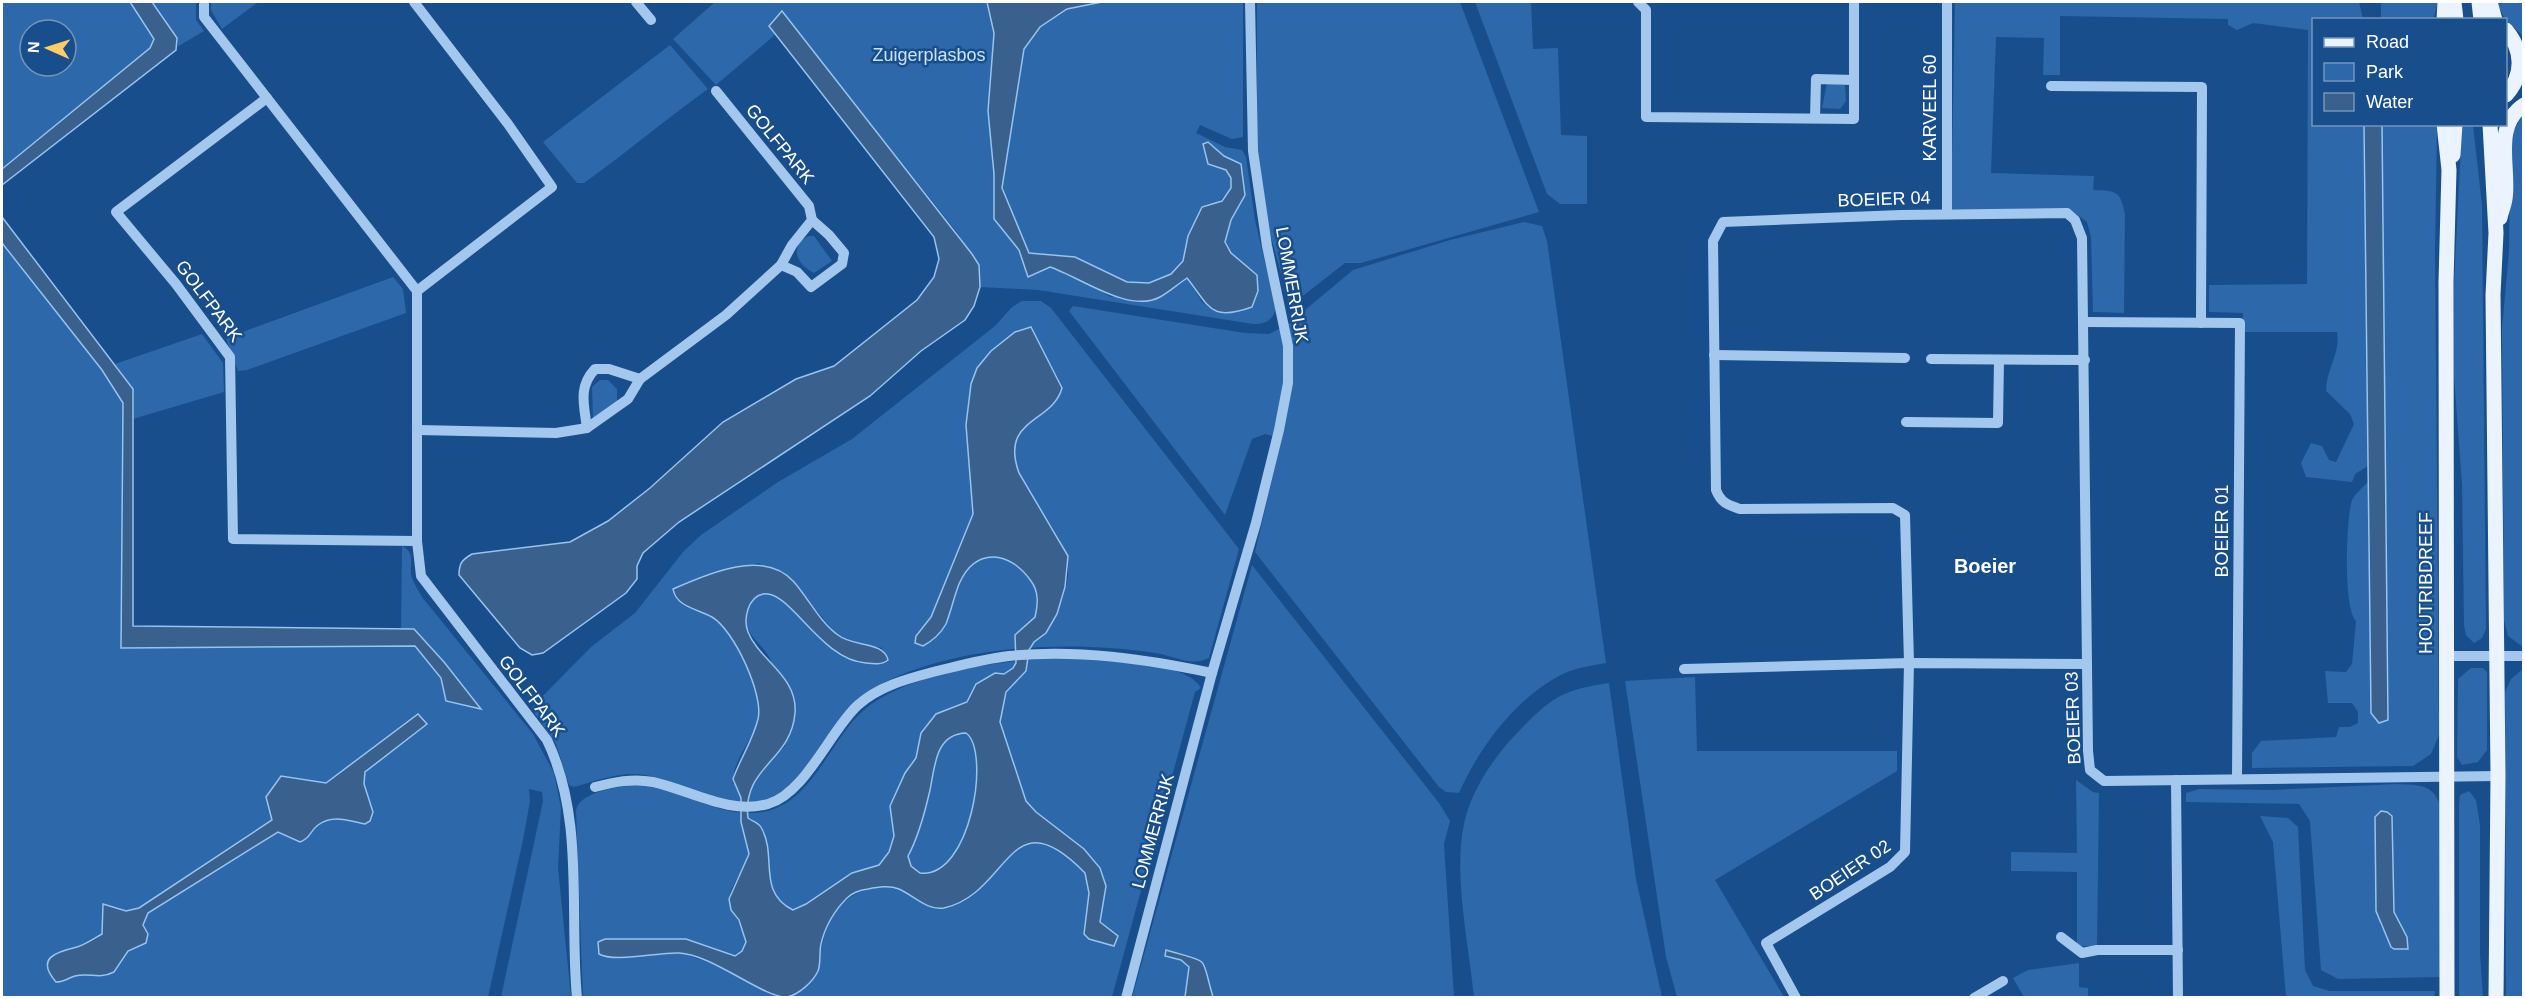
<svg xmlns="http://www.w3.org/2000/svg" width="2525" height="999" font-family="Helvetica,sans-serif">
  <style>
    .green { fill: #2c68aa; fill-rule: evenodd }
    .water { fill: #3a618d; stroke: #97c3f0; stroke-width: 1.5; fill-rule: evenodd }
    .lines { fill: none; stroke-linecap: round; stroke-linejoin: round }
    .minor { stroke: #a4c7ee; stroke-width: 10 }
    .major { stroke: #ebf3ff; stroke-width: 15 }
    .labels { text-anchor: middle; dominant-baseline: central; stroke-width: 5; stroke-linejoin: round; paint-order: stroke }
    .park-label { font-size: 18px; fill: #cae1fa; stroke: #194e8c }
    .street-label { font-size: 18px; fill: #fff; stroke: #194e8c }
    .neighbourhood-label { font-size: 20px; font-weight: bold; fill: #fff; stroke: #194e8c }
  </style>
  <rect width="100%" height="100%" fill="#194e8c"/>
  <g class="green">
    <path d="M2,2h128l24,37 -4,9 -148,121zM30,30h36v36h-36z"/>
    <path d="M152,2h44v18l8,11 -27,16 1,-3z"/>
    <path d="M211,2h47l-36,27 -11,-19z"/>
    <path d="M715,2h272l7,31 -6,78 6,63v45l25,31 9,27 22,-10 24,8 37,22 62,-10 14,-9 15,24 11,8 43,-35 -25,-22 -6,-11 6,-22 14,-25 -5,-31 -16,-8 -16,-13 23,35v10l-43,48 -5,25 -11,13 -23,9 -22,-1 -52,-25 -46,-4 -27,-65 22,-139 16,-22 27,-18 35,-7h141v135l-11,2 -32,-14 -4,8 29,14 17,3 4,7 9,63 21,89c-4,12 -11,15 -23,15l-215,-34 -58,-3 -1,-22 -23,-34 -174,-219 -13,14 7,8 -60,51 -43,-46z"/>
    <path d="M1257,2h203l79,210 -178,51h-16l-55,43 -25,-91 -8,-66z"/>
    <path d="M1475,2h56l2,47 25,-1 3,87 26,1v68h-27l-13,-10z"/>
    <path d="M1955,2h404l4,17 -49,1v104l50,1 4,341 -13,8 -3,8 -46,-5 -5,-14 10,-20 11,3 7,14 7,2 18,-38 -4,-10 -24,-23c0,-22 15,-38 11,-59h-94v-19l-34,-1v-27l98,-1 1,-254 -55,-7 -16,7 -9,-5v-6l-168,-3v59h-17l1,-37 -48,-1 -5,136 103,3 -1,14c23,1 27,0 32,24l-1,99 -31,-1 -2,-75 -4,-15 -16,-12 -120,-1z"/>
    <path d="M2381,2h57l-5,18 -52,-1z"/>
    <path d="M2496,2h27v34l-18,-17z"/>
    <path d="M670,45l38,44c-42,30 -82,64 -124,94h-7l-34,-41z"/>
    <path d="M1827,83l18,2 1,16 -6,8 -18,-1z"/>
    <path d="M2523,114v533l-15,-11 -4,-16 -2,-291 7,-78 1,-114z"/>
    <path d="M2382,125h53l2,5 -2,121 4,484 -8,19 -18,12 -161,2v-15l9,-12 75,-4 3,-10h11l8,-4v-11l-6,-9h-24l-3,-32 21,1 6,-8 4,-43c-13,-13 -10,-102 -4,-121 3,-6 11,-13 16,-18l3,231 17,7z"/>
    <path d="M2462,125h11l9,80 4,424 -4,9 -8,5 -8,-8 -2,-10 -2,-140 -8,-109v-91z"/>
    <path d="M1524,222l18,4 5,15 59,422c-17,3 -34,5 -49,14 -44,25 -78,71 -98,116l-13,-1 -7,-5 -184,-235 27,-114 -17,-4 -13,5 -27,76 -156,-204 4,-5 172,27 24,1 18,-9 66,-55 97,-30z"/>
    <path d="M809,236h5l18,25 -18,12c-17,-8 -26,-27 -5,-37z"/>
    <path d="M2,242l100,128 21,33 -2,242 290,-2 69,66 -36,-47 -30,-33h-13l1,-83c15,7 6,20 10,32 2,6 7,13 10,19l111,137 21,39 7,35 -3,60 13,129h-70l42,-196 -1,-9 -13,-3 1,12 -7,39 -35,157h-486z"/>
    <path d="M393,277l10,12 3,24 -159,57 -9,1 -12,-33z"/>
    <path d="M1022,301h19l10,7 188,241 -30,109c-18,9 -35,-2 -53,-5 -60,-9 -126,-9 -186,2 -39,8 -87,21 -117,49 -30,28 -47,81 -88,96 -34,12 -86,-20 -120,-25 -23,-4 -49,6 -71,12l-5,-2 -13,-41 -25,-36 60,-61 44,-34 48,-61 18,-17 77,-53 74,-43 143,-113 17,-19zM1031,327l28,53v17c-10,11 -26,17 -35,29 -35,46 43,95 44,143 1,14 -6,31 -11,45l-22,3c4,-19 1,-32 -12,-46 -9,-10 -24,-19 -38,-14 -20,8 -56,67 -70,86l1,-7 15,-19 42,-103 -1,-31 19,-132 24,-19zM759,563l58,48 21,25 18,8 27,4 -25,15c-40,-16 -43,-36 -73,-61 -6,-5 -13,-9 -21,-8 -5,0 -11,5 -14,10 -16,29 17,39 22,60 5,28 9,55 13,82l-31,33 -21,5c-2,-22 20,-44 25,-65 6,-24 -18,-72 -33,-90 -14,-16 -35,-28 -52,-40l20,-9z"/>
    <path d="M202,334l21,29 1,29 -91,27v-30l-18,-25z"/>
    <path d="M600,380h8l9,9v12l-24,18 -1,-32z"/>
    <path d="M1252,565l187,238 11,18 -6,23 10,153h-241c-6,-22 -25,-40 -47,-46l-1,5 16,4 8,7 -4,30 -53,1z"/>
    <path d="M1037,659c33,0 148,-3 164,29l-6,4 -83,305h-529l-7,-186c2,-20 50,-27 67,-25 42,4 77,33 120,26 50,-9 67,-73 101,-102 39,-34 123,-47 173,-51zM976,684h35l-9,20 -2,18 26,79 10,11 48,37 22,37 -6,37 17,14 -3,8 -25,-6 -5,-5 5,-41 -3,-20c-82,-83 -77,28 -144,35 -18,2 -30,-16 -45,-20 -7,-2 -16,-1 -23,0 -42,7 -52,46 -56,83l-44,24 -42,-24 -50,-18 -67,4 -10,-18h81l49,17c30,-18 -7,-37 -6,-56 1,-16 17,-31 20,-47 1,-8 -5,-19 -5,-27l3,-4 19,21c1,26 2,54 27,67l13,-6 46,-31 27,-8 10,-13 5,-16 -4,-30 15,-33 11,-15 2,-10 34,-39 15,-7z"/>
    <path d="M2471,668h12l4,4v78l-9,12 -16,3 -5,-8 1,-78z"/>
    <path d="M2523,669v328h-17l-1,-305 6,-13z"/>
    <path d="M1695,677l2,74h200v20l-182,109 69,117h-107l-11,-40 -41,-276z"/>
    <path d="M1609,683l27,196 26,118h-188c-5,-51 -21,-123 -10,-173 7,-34 31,-69 55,-93 33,-34 43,-41 90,-48z"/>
    <path d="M966,733c25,18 5,146 -46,140l-9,-7 -3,-10c12,-20 17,-45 22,-66 5,-24 5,-56 36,-57z"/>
    <path d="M2076,780l17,12 6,1 -2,153h-20v-74l-66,-1v-19l66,1z"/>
    <path d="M2397,784c17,1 36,-1 42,19l2,174 -103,2 -17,-9 -11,-149 -11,-17 -113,-2v-9l13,-4 73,1zM2392,816l2,96 13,25v12l-16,-2 -2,-9 -9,-13z"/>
    <path d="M2469,791l7,9 4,25v129l3,43h-24v-193l1,-9z"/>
    <path d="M2260,816l28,2 10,9 7,143 8,16 17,5h105l-1,6h-148l-13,-155z"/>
    <path d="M2079,963v24l9,1v9h-64l-11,-19 15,-8z"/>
  </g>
  <g class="water">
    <path d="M130,2h22l25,36 -1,12 -174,135v-16l148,-121 4,-9z"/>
    <path d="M987,2h115l-35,7 -27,18 -16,22 -22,139 27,65 46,4 52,25 22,1 22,-9 12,-13 5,-25 14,-29 20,-6 9,-13v-10l-5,-8 -18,-6 -5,-20 5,-2 16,14 17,8 4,31 -14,25 -6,22 6,11 26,22 1,16 -6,16c-42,15 -42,0 -65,-29 -9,6 -18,14 -27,19 -31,17 -80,-20 -110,-30l-22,10 -9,-27 -25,-31v-45l-6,-63 6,-78z"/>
    <path d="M782,11l190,243 7,11 1,22 -6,19 -9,14 -44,31 -51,45 -191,126 -36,31 -6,13v13l-11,14 -83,60 -11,2 -12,-7 -61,-73c0,-12 3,-15 13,-21l98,-12 38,-21 42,-33 73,-66 73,-43 38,-13 83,-66 17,-23 5,-18 -5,-22 -165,-211z"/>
    <path d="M2364,125h18l6,595 -9,3 -8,-10z"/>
    <path d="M2,217l131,172v237l281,3 30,33 37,47 -35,-8 -5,-23 -26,-32 -294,2 2,-245 -21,-33 -100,-127z"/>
    <path d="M1031,327l31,61c-9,35 -63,30 -43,85l49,83 -3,31 -8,27 -11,19 -12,9 -5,8 -3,21 -20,21 -6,30 26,79 10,11 48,37 16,19 6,18 -6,36 18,14 -4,10 -25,-7 -5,-5 5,-41 -4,-20c-77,-79 -74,20 -141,35 -17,3 -31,-13 -45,-19 -10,-4 -21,-2 -31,0 -7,1 -16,4 -21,9 -12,12 -22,29 -26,46 -2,9 0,20 -3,27 -5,11 -20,24 -31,26 -22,2 -75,-43 -108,-44 -20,-1 -65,10 -80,1l-1,-12 7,-3h81l49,17 7,-5 4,-9 -7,-22 -8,-10 -2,-11 20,-45 -8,-32v-24l-8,-19c7,-20 20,-39 25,-60 6,-24 -24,-89 -46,-102 -14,-8 -36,-10 -39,-28 34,-15 91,-41 121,-7 14,16 26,40 44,53 14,12 46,6 50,25 -6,5 -14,4 -22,3 -46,-3 -76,-74 -103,-69 -15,3 -20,25 -15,38 11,28 50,44 47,81 -4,49 -53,53 -47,105 5,4 11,4 14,11 15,28 -5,63 31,81l13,-6 46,-31 27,-8 10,-13 5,-16 -4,-30 15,-33 11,-15 5,-25 15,-19 31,-12 9,-18 19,-11 9,1 9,-6 3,-5 -1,-28 20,-18c3,-13 4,-25 -4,-36 -21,-30 -55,-35 -72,3 -5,13 -8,27 -13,40 -5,9 -14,17 -23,22l-8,-3 1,-7 15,-19 42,-103 -7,-89 5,-41 6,-16 14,-17 24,-19zM966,733c25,18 5,146 -46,140l-9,-7 -3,-10c11,-20 17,-44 22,-66 5,-23 5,-56 36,-57z"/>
    <path d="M418,714l9,10 -62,48 -1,12 9,28 -3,9 -5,3c-16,-3 -32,-10 -47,1 -8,6 -8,14 -18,17l-22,-10 -130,81 -5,12 5,9 -2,9 -18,8 -14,21c-16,8 -24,0 -39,4 -7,2 -11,6 -19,6 -21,-24 0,-30 21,-35 8,-2 18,-9 25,-13l1,-30 23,7 13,-3 133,-88 -6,-23 15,-21 45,7z"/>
    <path d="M2381,811l6,1 5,4 2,96 13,25 1,12h-14l-3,-2 -15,-36 -1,-94z"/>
    <path d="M1166,950c46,14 34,3 47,47h-28l4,-30 -8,-7 -16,-4z"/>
  </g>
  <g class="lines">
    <g class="minor">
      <path d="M204,2v15l213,274v250l4,35 126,164c38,79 22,172 30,258"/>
      <path d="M414,2l94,122 44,63 -135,104"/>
      <path d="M636,2l15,18"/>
      <path d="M1638,2l8,8v107l208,2v-117"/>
      <path d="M2051,86l151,1 -1,236"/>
      <path d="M267,98l-151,114 60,72 54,73 3,182 184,2"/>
      <path d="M1815,118l1,-39 38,1"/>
      <path d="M1947,214v-212"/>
      <path d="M781,265l16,7 14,15 31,-23 2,-11 -15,-18 -17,-15"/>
      <path d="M2085,322l155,1 -3,455"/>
      <path d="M1714,355l191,3"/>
      <path d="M1931,359l154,1"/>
      <path d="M1906,422l92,1 1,-63"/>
      <path d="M587,428c-3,-23 -9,-41 8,-59h14l31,10"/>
      <path d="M418,430l138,3 31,-5 41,-29 12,-20 86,-64 55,-50 11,-20 20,-25 -3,-14 -93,-115"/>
      <path d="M2445,656h79"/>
      <path d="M1684,669l225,-6 178,1"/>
      <path d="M2176,780l2,218"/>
      <path d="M595,787c19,-5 38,-9 58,-5 37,8 76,33 115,22 38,-11 63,-75 90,-99 21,-19 49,-26 75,-33 25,-6 50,-13 76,-16 68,-7 137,3 203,17l44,-150 23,-93 9,-47v-37l-21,-100 -14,-95 -3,-149"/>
      <path d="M2061,937l21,16 15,-3h81"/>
      <path d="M1126,998l86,-325"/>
      <path d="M1796,998l-30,-55 124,-76 15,-15 4,-189 -4,-148 -12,-7 -153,1c-12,-4 -19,-6 -24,-19l-3,-249 10,-19 178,-7 166,-2 8,7 7,18 6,513 2,19 14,11 394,-5"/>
      <path d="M1974,998l29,-17"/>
    </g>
    <g class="major">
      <path d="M2454,2l2,18"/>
      <path d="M2479,2l2,18"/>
      <path d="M2490,2l5,18"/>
      <path d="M2444,20l1,-18"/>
      <path d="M2506,30c17,20 18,45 0,65"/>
      <path d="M2444,124l5,46 -3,112 1,716"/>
      <path d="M2490,124l6,109 -3,62 5,481 -2,222"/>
      <path d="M2453,155l2,-31"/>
      <path d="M2500,218c1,-6 4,-12 5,-19 5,-30 -13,-73 19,-94"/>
    </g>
  </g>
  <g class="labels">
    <g class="park-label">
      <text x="929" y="55">Zuigerplasbos</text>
    </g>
    <g class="street-label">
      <text transform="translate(1930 108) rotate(-90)">KARVEEL 60</text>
      <text transform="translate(780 144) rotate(51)">GOLFPARK</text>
      <text transform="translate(1884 199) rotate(-2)">BOEIER 04</text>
      <text transform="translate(1292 285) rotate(80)">LOMMERRIJK</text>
      <text transform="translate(209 301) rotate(53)">GOLFPARK</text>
      <text transform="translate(2222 531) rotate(-90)">BOEIER 01</text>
      <text transform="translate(2426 583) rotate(-90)">HOUTRIBDREEF</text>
      <text transform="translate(532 696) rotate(53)">GOLFPARK</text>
      <text transform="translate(2073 718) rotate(-92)">BOEIER 03</text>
      <text transform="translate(1153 831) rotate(-75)">LOMMERRIJK</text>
      <text transform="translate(1850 870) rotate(-34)">BOEIER 02</text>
    </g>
    <g class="neighbourhood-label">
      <text x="1985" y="566">Boeier</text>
    </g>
  </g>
  <rect width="2525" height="999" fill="none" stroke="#ffffff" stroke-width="6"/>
  <rect x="2312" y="18" width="195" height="108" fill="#194e8c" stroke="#7595ba" stroke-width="1.5"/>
  <rect x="2324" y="38" width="30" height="9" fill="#ebf3ff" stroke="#7595ba" stroke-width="1.5"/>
  <text x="2366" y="48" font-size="18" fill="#ffffff">Road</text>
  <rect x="2324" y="63" width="30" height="18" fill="#2c68aa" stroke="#7595ba" stroke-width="1.5"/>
  <text x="2366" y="78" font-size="18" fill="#ffffff">Park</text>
  <rect x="2324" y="93" width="30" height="18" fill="#3a618d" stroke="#7595ba" stroke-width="1.5"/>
  <text x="2366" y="108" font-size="18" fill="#ffffff">Water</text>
  <g transform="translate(48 48) rotate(273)"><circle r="28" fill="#194e8c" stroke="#7595ba" stroke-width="1.5"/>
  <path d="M0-4.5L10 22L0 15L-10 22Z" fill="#ffcd61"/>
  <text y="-9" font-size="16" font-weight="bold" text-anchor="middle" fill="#ffffff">N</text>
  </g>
</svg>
